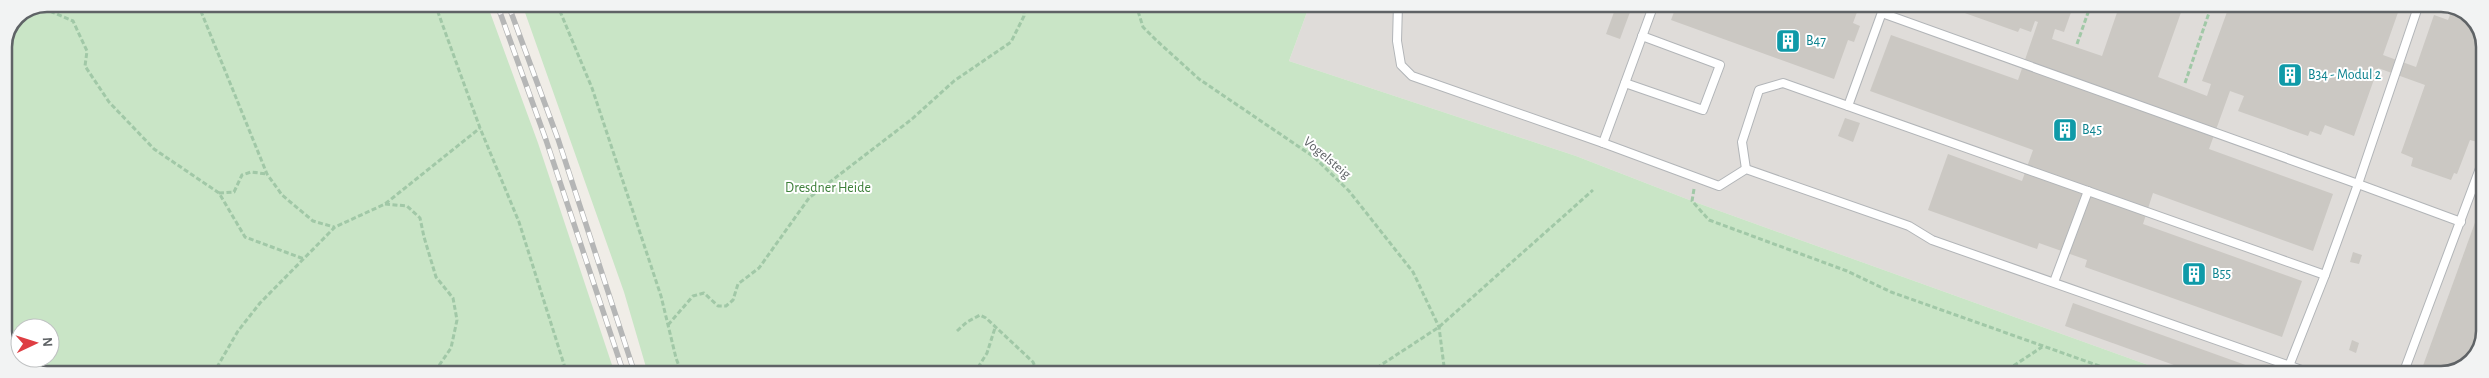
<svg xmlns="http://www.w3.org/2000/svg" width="2489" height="378" font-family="'Alegreya Sans',sans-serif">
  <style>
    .industrial { fill: #dfdcd9 }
    .green { fill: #c9e5c6; fill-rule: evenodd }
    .building { fill: #cbc8c3 }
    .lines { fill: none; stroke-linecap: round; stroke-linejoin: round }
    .service-casing { stroke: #b2b5b8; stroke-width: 10 }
    .path { stroke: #a1c8a7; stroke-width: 3; stroke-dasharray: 5 2.5; stroke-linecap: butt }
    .service { stroke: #fff; stroke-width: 8 }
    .rail-casing { stroke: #b5b6b6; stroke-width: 5.5 }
    .rail { stroke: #fff; stroke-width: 4; stroke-dasharray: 11; stroke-linecap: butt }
    .labels { text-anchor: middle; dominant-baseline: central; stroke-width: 4; stroke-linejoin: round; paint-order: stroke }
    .culture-label { font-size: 14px; fill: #0d838f; stroke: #fff; text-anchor: start }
    .street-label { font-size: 14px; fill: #5f6366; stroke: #fff }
    .park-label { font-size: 14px; fill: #3f813b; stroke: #fff }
    .rim { fill: none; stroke: #5f6366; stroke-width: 2.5 }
  </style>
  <rect width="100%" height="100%" fill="#f0ede7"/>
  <path class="industrial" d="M1310,4h1137l26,13 12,25v294l-15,28 -29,10h-268l-481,-173 -116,-45 -287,-95z"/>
  <g class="green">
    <path d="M48,4h439l51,139 77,231h-573l-26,-13 -12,-25v-288l13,-32zM20,328h30v30h-30z"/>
    <path d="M522,4h788l-21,57 287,95 116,45 481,173h-1525l-24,-82z"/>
  </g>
  <g class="building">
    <path d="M1580,4h27l-3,9z"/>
    <path d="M1617,4h16l-13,35 -14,-5z"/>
    <path d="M1677,4h183l-7,19 7,3 -6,16 -6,-2 -14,39 -163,-59z"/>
    <path d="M1949,4h125l-10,28 -9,-3 -3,10 50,17 18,-52h64l-26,73 49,19 4,-12 -9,-3 25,-69 -20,-8h194l-18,51 33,12 18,-52 14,5 5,-13 20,10 12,25v86l-2,5 2,11 -15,-4 -13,34 -3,-1 -3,7 -40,-14 2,-8 -12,-5 24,-68 -47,-17 -24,68 -29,-11 -4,10 -11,-4 -2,5 -70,-25 6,-15 -14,-5 -21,58 124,45 -20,57 -160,-58 -10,31 159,57 -20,56 -197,-70 2,-7 -48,-17 -2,6 -109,-39 20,-56 74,27 11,-31 -163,-59 21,-56 127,45 20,-58 -3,-1 -4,11 -11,-4 -2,4 -70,-25z"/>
    <path d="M1845,118l15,5 -7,19 -15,-6z"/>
    <path d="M2485,195v141l-15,28 -29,10h-21z"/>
    <path d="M2353,252l9,3 -3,9 -9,-2z"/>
    <path d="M2073,303l192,69v2h-66l-134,-48z"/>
    <path d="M2352,340l7,3 -3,10 -7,-3z"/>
  </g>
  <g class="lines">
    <defs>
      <g id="service">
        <path d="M1398,4l-1,37 4,24 11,11 191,67 116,43 27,-17 163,57 23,14 381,134"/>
        <path d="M2419,4l-61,180 103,38"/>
        <path d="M1882,13l476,171 -33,91"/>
        <path d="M1625,83l78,27 17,-45 -78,-29"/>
        <path d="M1848,106l37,-102"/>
        <path d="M1603,143l51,-139"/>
        <path d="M1746,169l-4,-27 17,-52 24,-7 542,192 -36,91"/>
        <path d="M2054,282l34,-91"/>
        <path d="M2403,374l82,-219"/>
      </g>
    </defs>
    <use href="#service" class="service-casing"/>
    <g class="path">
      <path d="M47,4l5,8 21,9 14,30 -2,15 24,36 45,47 65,44 26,44 59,22"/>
      <path d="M198,4l69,170 15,21 31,26 21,6"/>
      <path d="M435,4l45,124 39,94 48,152"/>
      <path d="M557,4l35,84 69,208 15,62 6,16"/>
      <path d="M1140,4l-2,7 5,16 13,13 43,39 115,78 35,34 64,81 26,55 6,47"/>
      <path d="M2077,44l14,-40"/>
      <path d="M2185,83l27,-79"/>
      <path d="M1694,189l-2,12 17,19 138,51 44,21 231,82"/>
      <path d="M219,193l15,-1 8,-17 9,-3 16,2"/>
      <path d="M385,204l22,2 13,12 4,19 12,40 17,21 4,22 -6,28 -13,19 -1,7"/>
      <path d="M668,325l25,-29 11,-3 14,13h8l7,-6 5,-16 21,-16 50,-70 103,-79 42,-38 57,-39 13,-26v-12"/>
      <path d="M957,331l10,-9 13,-7 6,3 47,44 5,12"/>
      <path d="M1378,368l29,6"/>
      <path d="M213,374l25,-43 22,-28 75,-76 50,-23 95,-76"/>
      <path d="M974,374l13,-21 8,-25"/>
      <path d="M1372,374l6,-7 61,-40 154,-137"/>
      <path d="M2001,374l41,-27"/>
    </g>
    <use href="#service" class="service"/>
    <defs>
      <g id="rail">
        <path d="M497,4l49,136 78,234"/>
        <path d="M508,4l50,135 77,235"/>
      </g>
    </defs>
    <use href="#rail" class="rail-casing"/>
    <use href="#rail" class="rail"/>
  </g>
  <defs>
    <symbol id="building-square" viewBox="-11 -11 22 22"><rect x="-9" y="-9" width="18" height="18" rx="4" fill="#0f9aa8" stroke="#fff"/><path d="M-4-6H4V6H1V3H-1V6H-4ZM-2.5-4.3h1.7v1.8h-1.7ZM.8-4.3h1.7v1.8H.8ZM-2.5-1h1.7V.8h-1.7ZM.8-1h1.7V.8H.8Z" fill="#fff"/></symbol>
  </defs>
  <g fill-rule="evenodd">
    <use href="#building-square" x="1774" y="27" width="28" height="28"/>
    <use href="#building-square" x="2276" y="61" width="28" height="28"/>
    <use href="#building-square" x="2051" y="116" width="28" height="28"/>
    <use href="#building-square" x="2180" y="260" width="28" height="28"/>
  </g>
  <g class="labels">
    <g class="culture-label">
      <text x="1806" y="41">B47</text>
      <text x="2308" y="75">B34 - Modul 2</text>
      <text x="2082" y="130">B45</text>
      <text x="2212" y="274">B55</text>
    </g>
    <g class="street-label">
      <text transform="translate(1327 158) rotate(40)">Vogelsteig</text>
    </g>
    <g class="park-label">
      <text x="828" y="188">Dresdner Heide</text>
    </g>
  </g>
  <path d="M0 0H2489V378H0ZM47 12H2441A35 35 0 0 1 2476 47V331A35 35 0 0 1 2441 366H47A35 35 0 0 1 12 331V47A35 35 0 0 1 47 12Z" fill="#f2f3f3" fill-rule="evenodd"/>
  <path class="rim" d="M47 12H2441A35 35 0 0 1 2476 47V331A35 35 0 0 1 2441 366H47A35 35 0 0 1 12 331V47A35 35 0 0 1 47 12Z"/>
  <g transform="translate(35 343) rotate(86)"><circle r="24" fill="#ffffff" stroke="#bfc1c2"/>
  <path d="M0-4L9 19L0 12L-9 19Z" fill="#de3e43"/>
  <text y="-8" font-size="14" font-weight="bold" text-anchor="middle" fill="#5f6366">N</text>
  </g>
</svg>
